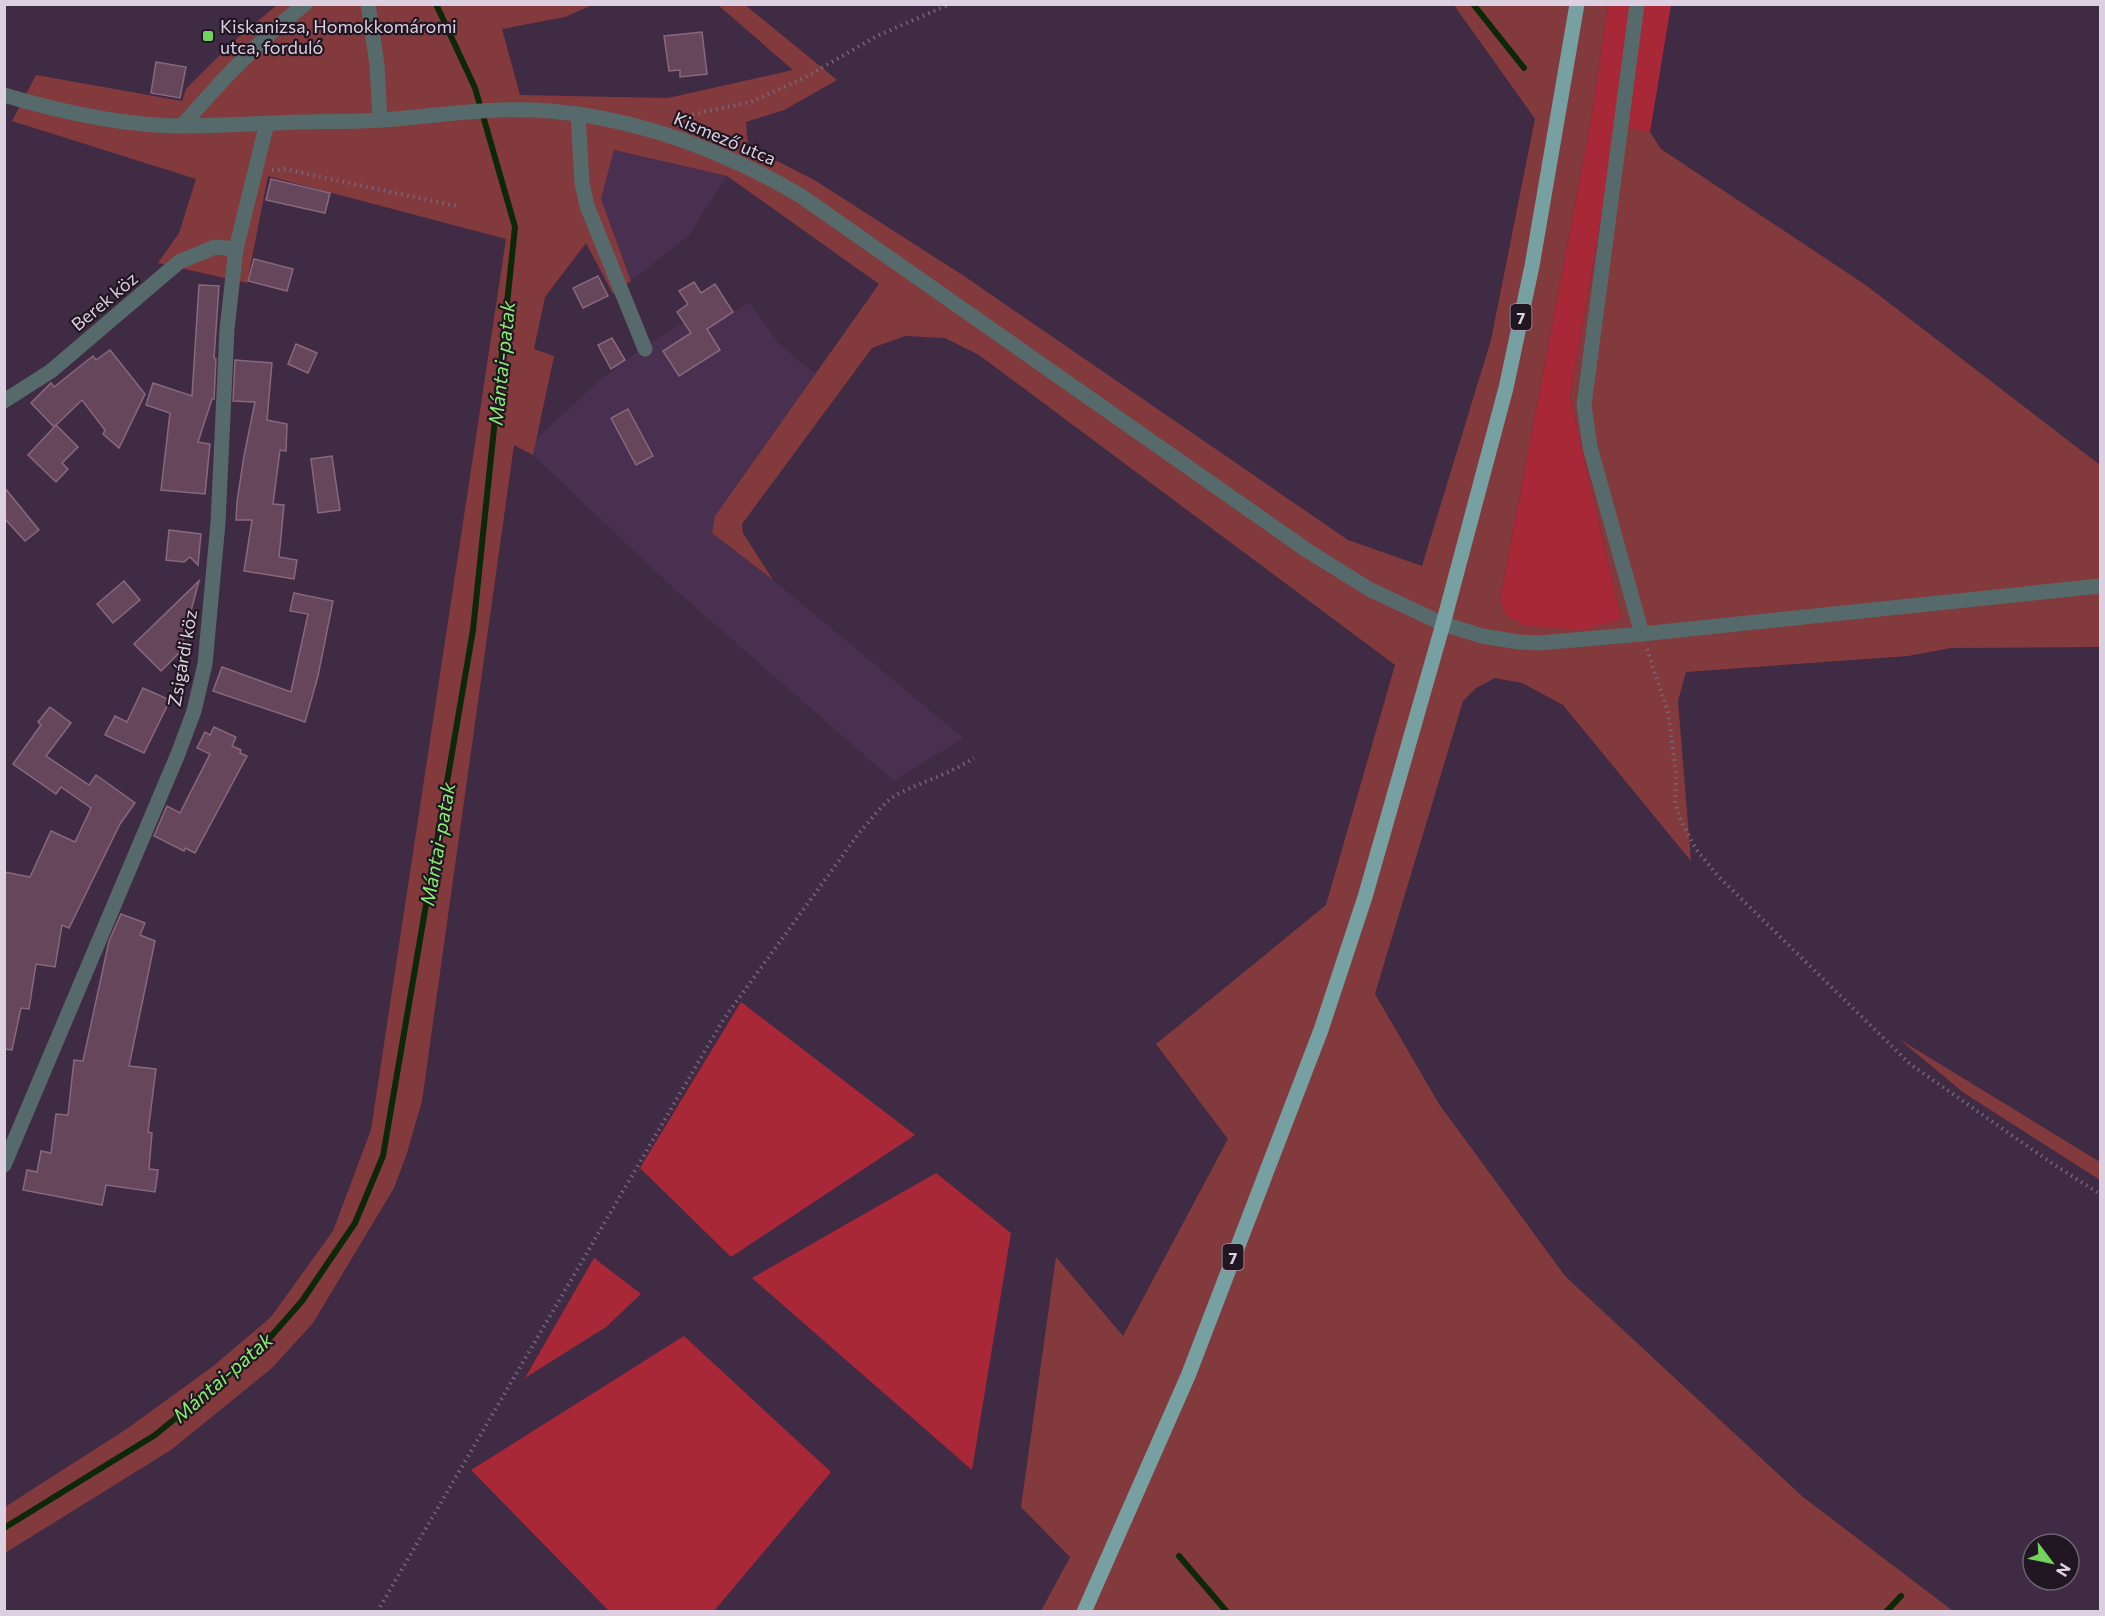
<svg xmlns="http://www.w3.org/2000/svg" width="2105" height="1616" font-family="Commissioner,sans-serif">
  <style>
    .built { fill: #4a3050 }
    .green { fill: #833a3d }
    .forest { fill: #a92837 }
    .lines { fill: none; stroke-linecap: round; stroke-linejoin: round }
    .stream { stroke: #0d2807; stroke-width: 6 }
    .building { fill: #65465a; stroke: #89687e; stroke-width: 1.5 }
    .path { stroke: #76657b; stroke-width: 4; stroke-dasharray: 1.5 4.5; stroke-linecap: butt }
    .minor { stroke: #576a6b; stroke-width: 15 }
    .primary { stroke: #77a0a2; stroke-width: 15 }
    .poi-dot { fill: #73d25d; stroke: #211723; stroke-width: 2 }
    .labels { text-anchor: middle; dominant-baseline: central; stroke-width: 4.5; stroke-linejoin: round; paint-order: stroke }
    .shield { fill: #211723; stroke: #a598a7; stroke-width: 1.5 }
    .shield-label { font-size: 16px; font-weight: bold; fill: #ddd0e0 }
    .poi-label { font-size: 18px; fill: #ddd0e0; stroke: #211723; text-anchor: start }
    .street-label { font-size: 18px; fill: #ddd0e0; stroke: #211723 }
    .water-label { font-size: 20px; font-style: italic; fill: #87f06e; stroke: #211723 }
  </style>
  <rect width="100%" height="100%" fill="#3f2b44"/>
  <g class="built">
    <path d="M614,150l113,26 -38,59 -58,46 -30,-82z"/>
    <path d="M749,302l30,42 36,30 -100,142 -3,17 61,47 190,158 -69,43 -224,-196 -137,-130 3,-16 63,-58 38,-29 72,-46 10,15z"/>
  </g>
  <g class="green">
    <path d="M594,4l-29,13 -63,12 18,66 148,3 125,-28 -75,-65h27l92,75 -53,30 -38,12 2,24 68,35 148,95 384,264 74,26 69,-226 44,-221 -81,-114h154l-16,109 -92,486 121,19 -51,-222 47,-270 33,5 11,17 206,137 233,179v182l-149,1 -43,8 -222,16 -8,29 13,160 -128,-156 -41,-22 -27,-5 -19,10 -13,13 -88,293 64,110 126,172 238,221 150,114h-912l29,-54 -49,-50 35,-250 67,79 105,-197 -72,-95 170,-139 69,-240 -416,-310 -34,-17 -40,-2 -33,12 -130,176 1,9 30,47 -61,-47 3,-17 164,-232 -152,-108 -113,-26 -13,49 30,82 -18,13 -27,-51 -41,54 -11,52 20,7 -21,99 -19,-10 -92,656 -15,52 -13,35 -81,135 -41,45 -101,82 -166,103v-46l123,-79 84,-61 59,-50 62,-86 38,-101 135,-891 -238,-63 -21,107 -89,-20 21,-30 17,-54 -184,-58 24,-46 146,26 4,-12 48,-48 43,-36z"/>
    <path d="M1899,1039l201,123v18l-136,-87z"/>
  </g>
  <g class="forest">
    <path d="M1608,5h63l-21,127 -33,-5 -47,270 51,222 -39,11 -58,-5 -18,-10 -6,-15 92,-486z"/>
    <path d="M741,1002l174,133 -184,122 -91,-89z"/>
    <path d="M936,1173l75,60 -39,237 -220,-192z"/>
    <path d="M594,1258l47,36 -35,33 -81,51z"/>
    <path d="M684,1336l147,136 -117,139h-105l-138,-141z"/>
  </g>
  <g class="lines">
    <g class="stream">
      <path d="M1473,4l51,64"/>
      <path d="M4,1528l151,-93 104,-85 43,-49 53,-78 28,-67 90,-526 42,-403 -40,-139 -39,-84"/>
      <path d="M1179,1556l48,56"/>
      <path d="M1886,1612l15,-16"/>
    </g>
  </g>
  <g class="building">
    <path d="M702,32l5,42 -27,3v-7l-11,1 -5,-35z"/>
    <path d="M156,62l30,5 -6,31 -29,-5z"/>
    <path d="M271,179l59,14 -5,20 -59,-13z"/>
    <path d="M254,259l39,10 -6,22 -39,-10z"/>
    <path d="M598,276l10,20 -25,12 -10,-20z"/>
    <path d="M694,282l7,11 14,-9 18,28 -26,17 13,21 -41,26 -16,-25 28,-18 -14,-21 11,-8 -9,-13z"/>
    <path d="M199,285l20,1 -5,72 2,1 -2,40h-2l-14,43 12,2 -5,50 -44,-4 9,-77 -24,-8 7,-22 39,13z"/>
    <path d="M612,338l13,22 -14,9 -13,-24z"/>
    <path d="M296,344l21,9 -9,20 -20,-9z"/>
    <path d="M110,350l35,44 -26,54 -16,-14 2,-4 -23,-30 -28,27 -23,-24 20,-20 3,4 39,-31 3,4z"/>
    <path d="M235,360l37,3 -5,57 20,4 -1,27 -6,-1 -7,54 11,1 -5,52 18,3 -3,19 -50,-8 8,-51h-16l1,-18 7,-46 11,-54 -22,-1z"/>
    <path d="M628,409l25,47 -17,9 -25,-47z"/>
    <path d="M56,425l22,22 -16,16 6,6 -12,13 -28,-27z"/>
    <path d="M332,456l8,54 -22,3 -7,-54z"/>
    <path d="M4,487l35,43 -14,11 -21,-23z"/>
    <path d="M169,530l32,4 -3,31 -8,-8 -6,5 -18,-2z"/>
    <path d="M124,581l16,19 -27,23 -16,-19z"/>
    <path d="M199,581l-19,71 -19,19 -27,-27z"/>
    <path d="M294,593l39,8 -15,75 -13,46 -92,-31 9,-24 69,25 17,-78 -18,-3z"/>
    <path d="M143,688l27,12 -26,53 -39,-18 10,-19 12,6z"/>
    <path d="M50,707l21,16 -25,33 43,29 7,-10 39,28 -15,21 -51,104 -7,-3 -7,42 -19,-3 -7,45 -8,-1 -9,42 -8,-1v-177l26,5 21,-46 24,11 16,-34 -30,-21 -5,7 -43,-30 28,-39 -3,-3z"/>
    <path d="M214,727l22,10 -4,9 9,4 -1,3 7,3 -52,97 -10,-5 -1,3 -30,-15 13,-30 13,7 30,-59 -13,-6 8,-16 5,3z"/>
    <path d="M121,914l24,9 -5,12 15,6 -26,125 27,3 -8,63 4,1 -3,36 9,1 -3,22 -49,-7 -4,20 -79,-15 4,-20 10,2 4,-21 10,2 5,-39 12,1 6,-55 9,1 26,-120z"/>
  </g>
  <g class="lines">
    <g class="path">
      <path d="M675,118l76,-16 51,-23 75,-43 73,-32"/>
      <path d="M272,170l12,-1 172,37"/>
      <path d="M1647,649l21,63 8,61 -1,30 6,18 15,28 21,26 193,189 140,98 50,32"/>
      <path d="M377,1612l346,-592 136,-187c12,-13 24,-31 39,-39 26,-13 52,-20 76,-36"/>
    </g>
    <g class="minor">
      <path d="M368,4l9,61 3,55"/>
      <path d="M1637,4l-53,401 6,42 52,187"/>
      <path d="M4,95c57,17 119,31 179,31 39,0 79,-3 118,-4 27,-1 54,0 81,-2 55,-4 113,-14 168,-9 91,8 173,39 251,85l507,355 61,38 74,35 39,12 37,6 21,1 102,-9 458,-48"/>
      <path d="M578,114l4,69 5,23 58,143"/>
      <path d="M182,126c38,-44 77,-86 123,-122"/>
      <path d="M4,401l47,-30 128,-109 36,-15 21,2"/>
      <path d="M4,1165l174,-411 16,-43 11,-47 13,-141 9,-194 9,-80 31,-126"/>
    </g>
    <path class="primary" d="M1084,1612l104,-236 133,-346 44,-133 78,-273 63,-236 26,-122 45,-262"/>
  </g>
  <rect class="poi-dot" x="202" y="30" width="12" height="12" rx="3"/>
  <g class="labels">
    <g class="shield">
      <rect x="1510.5" y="304" width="21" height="26" rx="4.5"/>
      <rect x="1222.5" y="1244" width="21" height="26" rx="4.5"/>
    </g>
    <g class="shield-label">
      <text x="1521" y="317">7</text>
      <text x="1233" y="1257">7</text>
    </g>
    <g class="poi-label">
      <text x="220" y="26">Kiskanizsa, Homokkomáromi<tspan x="220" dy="21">utca, forduló</tspan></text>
    </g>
    <g class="street-label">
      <text transform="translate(725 138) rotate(23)">Kismező utca</text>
      <text transform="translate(104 301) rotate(-40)">Berek köz</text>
      <text transform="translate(182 658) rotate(-80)">Zsigárdi köz</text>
    </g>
    <g class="water-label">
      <text transform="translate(501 363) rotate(-84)">Mántai-patak</text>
      <text transform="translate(437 844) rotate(-80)">Mántai-patak</text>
      <text transform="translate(222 1377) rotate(-41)">Mántai-patak</text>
    </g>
  </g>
  <rect width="2105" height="1616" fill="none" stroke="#ddd0e0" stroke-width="12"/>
  <g transform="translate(2051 1562) rotate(122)"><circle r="28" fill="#211723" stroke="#6c616f" stroke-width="1.5"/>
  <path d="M0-4.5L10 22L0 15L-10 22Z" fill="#73d25d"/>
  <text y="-9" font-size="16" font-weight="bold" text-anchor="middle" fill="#ddd0e0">N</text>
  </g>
</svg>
